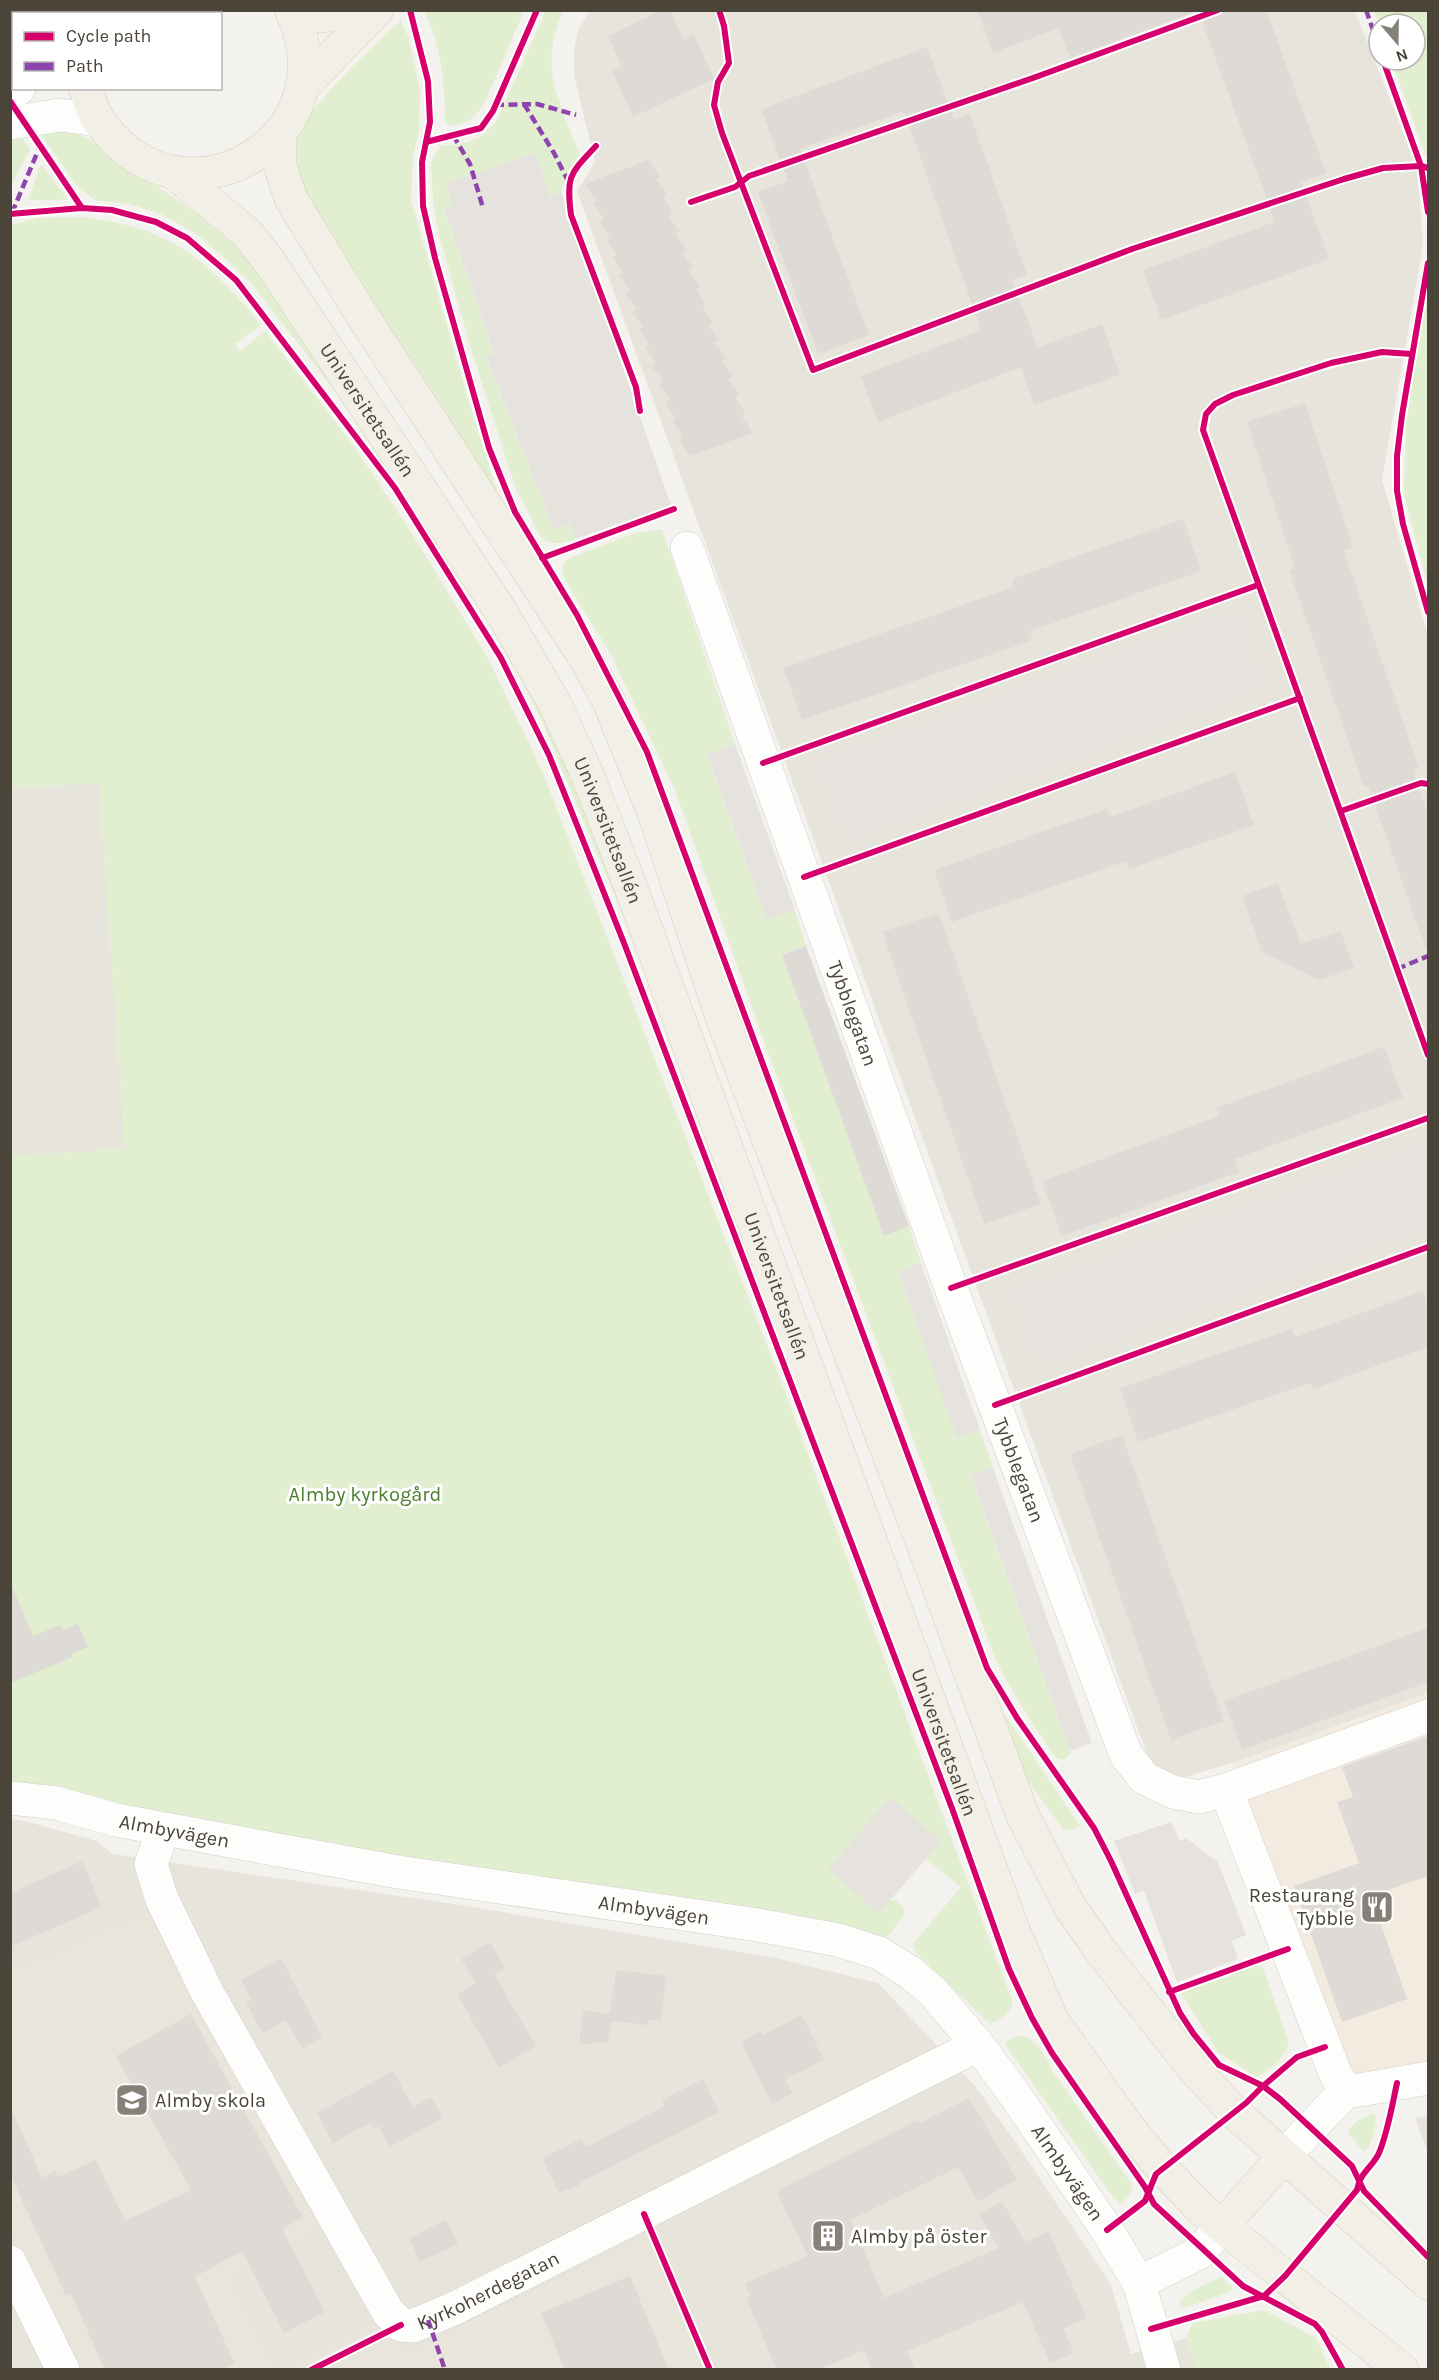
<svg xmlns="http://www.w3.org/2000/svg" width="1439" height="2380" font-family="Karla,sans-serif">
  <style>
    .residential { fill: #e7e4dc }
    .commercial { fill: #f3ebdf }
    .education { fill: #eae5da }
    .green { fill: #e1eecf }
    .parking { fill: #e6e3df }
    .building { fill: #dedbd6 }
    .lines { fill: none; stroke-linecap: round; stroke-linejoin: round }
    .minor-casing { stroke: #d2d0cb; stroke-width: 34 }
    .major-casing { stroke: #d6cebb; stroke-width: 34 }
    .minor { stroke: #fdfdfc; stroke-width: 33 }
    .major { stroke: #f2efe6; stroke-width: 33 }
    .quiet { stroke: #8e44ad; stroke-width: 4.5; stroke-dasharray: 9 4.5; stroke-linecap: butt }
    .cycleway-casing { stroke: #fff; stroke-width: 10 }
    .cycleway { stroke: #d6006c; stroke-width: 6 }
    .labels { text-anchor: middle; dominant-baseline: central; stroke-width: 6; stroke-linejoin: round; paint-order: stroke }
    .street-label { font-size: 20px; fill: #4b4439; stroke: #fff }
    .park-label { font-size: 20px; fill: #4a7f2a; stroke: #fff }
    .poi-label { font-size: 20px; fill: #4b4439; stroke: #fff; text-anchor: start }
  </style>
  <rect width="100%" height="100%" fill="#f4f2ee"/>
  <g class="residential">
    <path d="M590,11h765l62,156 6,78 -41,235 46,156v1057l-195,70 -59,17 -23,-15 -574,-1574 18,-29 -21,-87v-24l4,-21z"/>
    <path d="M99,784l26,365 -114,7v-369z"/>
    <path d="M10,1819l11,1 76,21 16,13 348,51 315,53 102,25 97,103 39,54 97,145 20,69 55,-16 10,31h-1185z"/>
  </g>
  <path class="commercial" d="M1428,1693v366l-76,26 -119,-322z"/>
  <g class="education">
    <path d="M150,1911l174,316 -95,49 47,93h-201l-64,-142 -1,-254z"/>
    <path d="M649,2233l59,136 -429,1 95,-48 11,21 34,7z"/>
  </g>
  <g class="green">
    <path d="M424,11h100l-39,91c-8,13 -22,29 -39,21l-1,-4c0,-38 -4,-74 -21,-108z"/>
    <path d="M546,11h17c-25,57 -4,88 16,142l-18,39 -11,4 -14,-42 -90,29 6,22 -8,4 50,144 -8,4 68,173 17,-6 5,15 -15,4h-9l-11,-5 -26,-52 -44,-137 -32,-114 -6,-34 -2,-39 9,-16c27,-2 42,-4 58,-28z"/>
    <path d="M1374,11h54v146l-2,-1 -35,-96h24v-36h-36z"/>
    <path d="M401,21l7,15 12,53 -1,42 -6,24 -2,45 58,203 30,95 4,20 -204,-335 -8,-47c34,-42 70,-80 110,-115z"/>
    <path d="M47,131l26,2 14,5 116,80 57,49 289,436 106,290 -112,-270 -29,-58 -79,-131 -90,-130 -94,-121 -25,-24 -31,-26 -32,-18 -33,-11 -35,-4 -19,-15 -32,-46 -2,-6z"/>
    <path d="M22,138l8,11 -19,38v-47z"/>
    <path d="M41,164l27,36h-40z"/>
    <path d="M81,217c89,10 124,40 180,108l-26,19 5,7 25,-20 88,114 60,90 77,127 52,109 232,592 239,640c-4,12 -12,16 -23,21l-74,-71 -3,-9 48,-57 -35,-28 15,-18 -62,72 10,-12 7,-1 6,6 3,8 -16,21 -17,6 -690,-118c-55,-17 -113,-38 -171,-41v-626l114,-7 -26,-365 -89,3 1,-562 27,-7z"/>
    <path d="M1428,290v295l-24,-90 2,-67 9,-69z"/>
    <path d="M662,529l73,215 -28,11 60,165 28,-10 11,36 -24,9 102,281 25,-10 12,37 -23,8 60,167 22,-8 13,38 -22,8 100,278 -7,6 -8,-2c-23,-33 -45,-66 -62,-103l-227,-605 -92,-260 -66,-139 -44,-71 -3,-10 2,-8 8,-5 63,-24z"/>
    <path d="M993,1692l10,20 77,114 -8,4 -9,-1 -36,-50 -17,-35z"/>
    <path d="M1257,1965l6,3 26,75c-4,13 -20,29 -33,34l-38,-25 -37,-59z"/>
    <path d="M1021,2035c17,4 25,24 33,38l79,113 -4,10 -8,8 -8,-7 -107,-151v-5z"/>
    <path d="M1374,2113c5,10 -2,31 -10,39l-16,-19c4,-11 16,-16 26,-20z"/>
    <path d="M1221,2277l11,10v4l-43,15 -6,2 -3,-3v-4l14,-11z"/>
    <path d="M1264,2310l52,28 14,31h-134l-10,-31 7,-15z"/>
  </g>
  <g class="parking">
    <path d="M536,153l14,43 11,-4 110,313 -95,34 -6,-15 -16,6 -68,-174 8,-3 -50,-145 8,-3 -6,-22z"/>
    <path d="M1237,609l29,79 -421,154 -29,-80z"/>
    <path d="M735,744l60,166 -28,10 -60,-166z"/>
    <path d="M1428,1140v87l-391,140 -28,-76z"/>
    <path d="M921,1263l59,167 -23,8 -59,-167z"/>
    <path d="M993,1468l99,275 -22,8 -99,-276z"/>
    <path d="M890,1797l51,44 -62,72 -51,-44z"/>
    <path d="M1171,1822l9,19 6,-3 32,24 28,73 -14,6 6,18 -61,23 -33,-91 -9,3 -21,-53z"/>
    <path d="M1428,2116v37l-13,-35z"/>
  </g>
  <g class="building">
    <path d="M662,10h8l13,29 11,-4 20,44 -81,38 -21,-46 10,-4 -14,-31z"/>
    <path d="M977,10h214l1,3 -122,45 -11,-30 -66,25z"/>
    <path d="M1198,10h68l60,163 -25,9 28,77 -168,61 -18,-50 132,-48z"/>
    <path d="M927,47l27,73 16,-6 57,161 -15,5 26,67 64,-23 18,51 -86,30 -13,-38 -143,55 -17,-46 120,-46 -77,-219 -104,38 69,186 -51,19 -60,-162 30,-11 -27,-72z"/>
    <path d="M648,160l12,17 -4,3 11,15 -4,3 10,15 -4,4 11,14 -5,3 11,15 -4,4 11,14 -4,4 11,15 -4,3 10,15 -4,3 11,15 -5,3 11,15 -5,3 12,15 -5,3 12,15 -5,4 11,14 -4,4 10,14 -3,5 11,16 -63,23 -11,-17 4,-4 -11,-14 4,-3 -11,-15 5,-4 -11,-14 4,-4 -11,-14 4,-4 -11,-15 5,-3 -11,-15 4,-4 -11,-13 5,-4 -11,-14 4,-5 -11,-14 5,-3 -11,-15 4,-4 -11,-14 4,-4 -10,-14 4,-3 -11,-16 4,-3 -12,-16z"/>
    <path d="M1305,403l48,145 -9,3 75,217 -6,2 15,45v131l-3,1 -57,-162 -4,2 -75,-217 6,-2 -48,-146z"/>
    <path d="M1183,519l18,52 -171,60 3,9 -231,80 -19,-52 231,-81 -2,-8z"/>
    <path d="M1235,772l19,53 -125,44 -3,-8 -174,61 -18,-52 173,-61 3,8z"/>
    <path d="M1278,883l23,61 40,-13 13,37 -35,12 -57,-28 -20,-56z"/>
    <path d="M939,913l102,291 -57,20 -102,-292z"/>
    <path d="M806,946l103,280 -25,10 -102,-281z"/>
    <path d="M1384,1047l19,51 -168,61 4,13 -177,64 -20,-55 177,-65 -3,-8z"/>
    <path d="M1423,1291l5,17v39l-115,42 -2,-6 -173,59 -18,-54 172,-59 3,8z"/>
    <path d="M1122,1435l102,286 -53,19 -101,-286z"/>
    <path d="M10,1582l23,54 28,-11 2,5 15,-6 10,23 -16,7 1,3 -63,26z"/>
    <path d="M1428,1628v54l-186,68 -18,-49z"/>
    <path d="M1428,1736v140l-57,20 36,103 -65,23 -48,-136 65,-23 -22,-61 16,-5 -11,-30z"/>
    <path d="M82,1861l20,46 -92,40v-54z"/>
    <path d="M490,1942l15,26 -11,6 42,72 -37,22 -42,-74 19,-11 -15,-24z"/>
    <path d="M281,1958l41,79 -20,12 -16,-29 -24,13 -16,-31 5,-3 -10,-19z"/>
    <path d="M616,1970l50,6 -5,45 -13,-1v5l-37,-4 -3,21 -29,3 4,-35 27,4z"/>
    <path d="M191,2014l112,203 -21,12 43,83 -41,21 -42,-82 -47,26 40,87 -14,6h-116l-34,-76 -5,2 -56,-122v-68l32,72 13,-7 3,6 38,-17 29,61 66,-31 -75,-134z"/>
    <path d="M802,2015l22,45 -39,19 7,14 -20,11 -31,-62 20,-11 2,4z"/>
    <path d="M393,2071l20,36 18,-10 12,21 -53,29 -11,-21 -5,2 -3,-6 -38,21 -16,-30z"/>
    <path d="M703,2079l16,33 -140,71 1,2 -21,8 -17,-35 39,-19 5,8 79,-41 -3,-6z"/>
    <path d="M969,2098l48,81 -39,23 -20,-35 -107,53 33,78 115,-50 -20,-33 23,-14 23,41 24,-10 38,86 -24,10 11,25 -24,10 -27,-61 -116,49 8,19h-43l-8,-20 -46,20h-41l-31,-72 4,-2 -5,-13 63,-27 -31,-63 4,-2 -1,-2 138,-69 2,3z"/>
    <path d="M446,2220l12,24 -38,18 -11,-24z"/>
    <path d="M630,2276l39,94h-104l-24,-57z"/>
  </g>
  <g class="lines">
    <defs>
      <g id="minor">
        <path d="M10,94l9,-6"/>
        <path d="M10,123l50,-8 38,5"/>
        <path id="s1" d="M687,548l264,740 175,467 18,23 29,14 26,5 27,-7 202,-74"/>
        <path d="M1226,1790l99,257 11,28 10,16"/>
        <path id="s2" d="M10,1798l46,5 60,17 282,52 360,53 80,15 41,13 32,20 22,19 45,53 37,50 92,135 32,53 25,87"/>
        <path id="s3" d="M163,1830l-12,34 10,33 46,95 181,320 13,13 12,1 42,-18 523,-263"/>
        <path d="M1346,2091l14,-1 68,-12"/>
        <path d="M1284,2156l62,-65"/>
        <path d="M10,2262l53,108"/>
        <path d="M1139,2283l60,-30 24,-28"/>
      </g>
      <g id="major">
        <path d="M292,12l29,4 34,-6"/>
        <path d="M96,14l1,-4"/>
        <path d="M302,87l75,-77"/>
        <path d="M85,88c5,11 8,25 15,34 83,117 253,16 191,-112"/>
        <path d="M280,133v32l11,34 69,113 227,349 22,41 47,116 65,197 194,508 108,293 46,89 31,45 94,119 40,43 194,171"/>
        <path id="s4" d="M173,172l74,61 25,32 230,348 52,89 34,74 39,101 387,1055 38,88 76,107 35,42 39,41 200,160"/>
        <path d="M1223,2225l61,-69"/>
      </g>
    </defs>
    <use href="#minor" class="minor-casing"/>
    <use href="#major" class="major-casing"/>
    <use href="#minor" class="minor"/>
    <use href="#major" class="major"/>
    <g class="quiet">
      <path d="M1366,10l13,37"/>
      <path d="M524,104l30,49 15,30"/>
      <path d="M495,105l42,-1 39,11"/>
      <path d="M453,135l17,29 13,44"/>
      <path d="M12,213l28,-67"/>
      <path d="M1397,969l31,-13"/>
      <path d="M428,2320l17,50"/>
    </g>
    <defs>
      <g id="cycleway">
        <path d="M410,10l18,71 2,41 -8,40 1,44 12,52 54,190 26,64 62,103 70,137 340,916 30,50 77,110 17,33 69,152 13,20 26,32 44,21 34,-29 28,-10"/>
        <path d="M719,10l5,16 5,37 -11,19 -4,23 8,28 91,237 319,-121 212,-70 39,-11 38,-2 7,2"/>
        <path d="M1383,60l38,106 7,46"/>
        <path d="M10,101l72,107"/>
        <path d="M426,142l55,-14 12,-17 44,-101"/>
        <path d="M596,146c-26,28 -30,29 -25,69l65,172 4,24"/>
        <path d="M691,202l44,-15 14,-11 284,-98 185,-68"/>
        <path d="M10,214l72,-6 30,2 44,12 31,16 49,42 159,208 106,170 48,97 75,188 329,868 56,158 23,49 20,35 93,134 9,17 89,82 72,38 7,8 21,38"/>
        <path d="M1428,263l-26,152 -5,41v35l6,33 25,88"/>
        <path d="M1412,354l-30,-2 -51,11 -98,32 -18,9 -9,10 -3,16 225,625"/>
        <path d="M542,558l132,-49"/>
        <path d="M763,763l495,-178"/>
        <path d="M1341,811l80,-28 7,1"/>
        <path d="M804,877l496,-179"/>
        <path d="M951,1288l477,-170"/>
        <path d="M995,1405l433,-158"/>
        <path d="M1169,1992l119,-43"/>
        <path d="M644,2214l66,156"/>
        <path d="M1107,2230l38,-29 11,-27 90,-71 17,-17 17,13 72,67 12,25 64,66"/>
        <path d="M1151,2329l113,-33 21,-20 72,-86c3,-18 15,-22 22,-37 9,-22 13,-47 18,-70"/>
        <path d="M311,2370l90,-45"/>
      </g>
    </defs>
    <use href="#cycleway" class="cycleway-casing"/>
    <use href="#cycleway" class="cycleway"/>
  </g>
  <defs>
    <symbol id="restaurant-square" viewBox="-11 -11 22 22"><rect x="-9" y="-9" width="18" height="18" rx="4" fill="#868178" stroke="#fff"/><path d="M-5-6h1v4h1v-4h1v4h1v-4h1v5L-1.5 .5V6h-2V.5L-5-1ZM5-6V6H3V1.5H1.5Q1.5-4 5-6Z" fill="#fff"/></symbol>
    <symbol id="school-square" viewBox="-11 -11 22 22"><rect x="-9" y="-9" width="18" height="18" rx="4" fill="#868178" stroke="#fff"/><path d="M0-5L7-2L0 1L-7-2ZM-4 1L0 2.5L4 1V4Q0 6-4 4Z" fill="#fff"/></symbol>
    <symbol id="building-square" viewBox="-11 -11 22 22"><rect x="-9" y="-9" width="18" height="18" rx="4" fill="#868178" stroke="#fff"/><path d="M-4-6H4V6H1V3H-1V6H-4ZM-2.5-4.3h1.7v1.8h-1.7ZM.8-4.3h1.7v1.8H.8ZM-2.5-1h1.7V.8h-1.7ZM.8-1h1.7V.8H.8Z" fill="#fff"/></symbol>
  </defs>
  <g fill-rule="evenodd">
    <use href="#restaurant-square" x="1358" y="1888" width="38" height="38"/>
    <use href="#school-square" x="113" y="2081" width="38" height="38"/>
    <use href="#building-square" x="809" y="2217" width="38" height="38"/>
  </g>
  <g class="labels">
    <g class="street-label">
      <text stroke="none"><textPath href="#s4" startOffset="310">Universitetsallén</textPath></text>
      <text stroke="none"><textPath href="#s4" startOffset="796">Universitetsallén</textPath></text>
      <text stroke="none"><textPath href="#s1" startOffset="494">Tybblegatan</textPath></text>
      <text stroke="none"><textPath href="#s4" startOffset="1282">Universitetsallén</textPath></text>
      <text stroke="none"><textPath href="#s1" startOffset="980">Tybblegatan</textPath></text>
      <text stroke="none"><textPath href="#s4" startOffset="1768">Universitetsallén</textPath></text>
      <text stroke="none"><textPath href="#s2" startOffset="168">Almbyvägen</textPath></text>
      <text stroke="none"><textPath href="#s2" startOffset="654">Almbyvägen</textPath></text>
      <text stroke="none"><textPath href="#s2" startOffset="1176">Almbyvägen</textPath></text>
      <text stroke="none"><textPath href="#s3" startOffset="657">Kyrkoherdegatan</textPath></text>
    </g>
    <g class="park-label">
      <text x="365" y="1494">Almby kyrkogård</text>
    </g>
    <g class="poi-label">
      <text x="1354" y="1895" text-anchor="end">Restaurang<tspan x="1354" dy="23">Tybble</tspan></text>
      <text x="155" y="2100">Almby skola</text>
      <text x="851" y="2236">Almby på öster</text>
    </g>
  </g>
  <rect width="1439" height="2380" fill="none" stroke="#4b4439" stroke-width="24"/>
  <rect x="12" y="12" width="210" height="78" fill="#ffffff" stroke="#b7b4b0" stroke-width="1.5"/>
  <rect x="24" y="32" width="30" height="9" fill="#d6006c" stroke="#b7b4b0" stroke-width="1.5"/>
  <text x="66" y="42" font-size="18" fill="#4b4439">Cycle path</text>
  <rect x="24" y="62" width="30" height="9" fill="#8e44ad" stroke="#b7b4b0" stroke-width="1.5"/>
  <text x="66" y="72" font-size="18" fill="#4b4439">Path</text>
  <g transform="translate(1397 42) rotate(160)"><circle r="28" fill="#ffffff" stroke="#b7b4b0" stroke-width="1.5"/>
  <path d="M0-4.5L10 22L0 15L-10 22Z" fill="#868178"/>
  <text y="-9" font-size="16" font-weight="bold" text-anchor="middle" fill="#4b4439">N</text>
  </g>
</svg>
